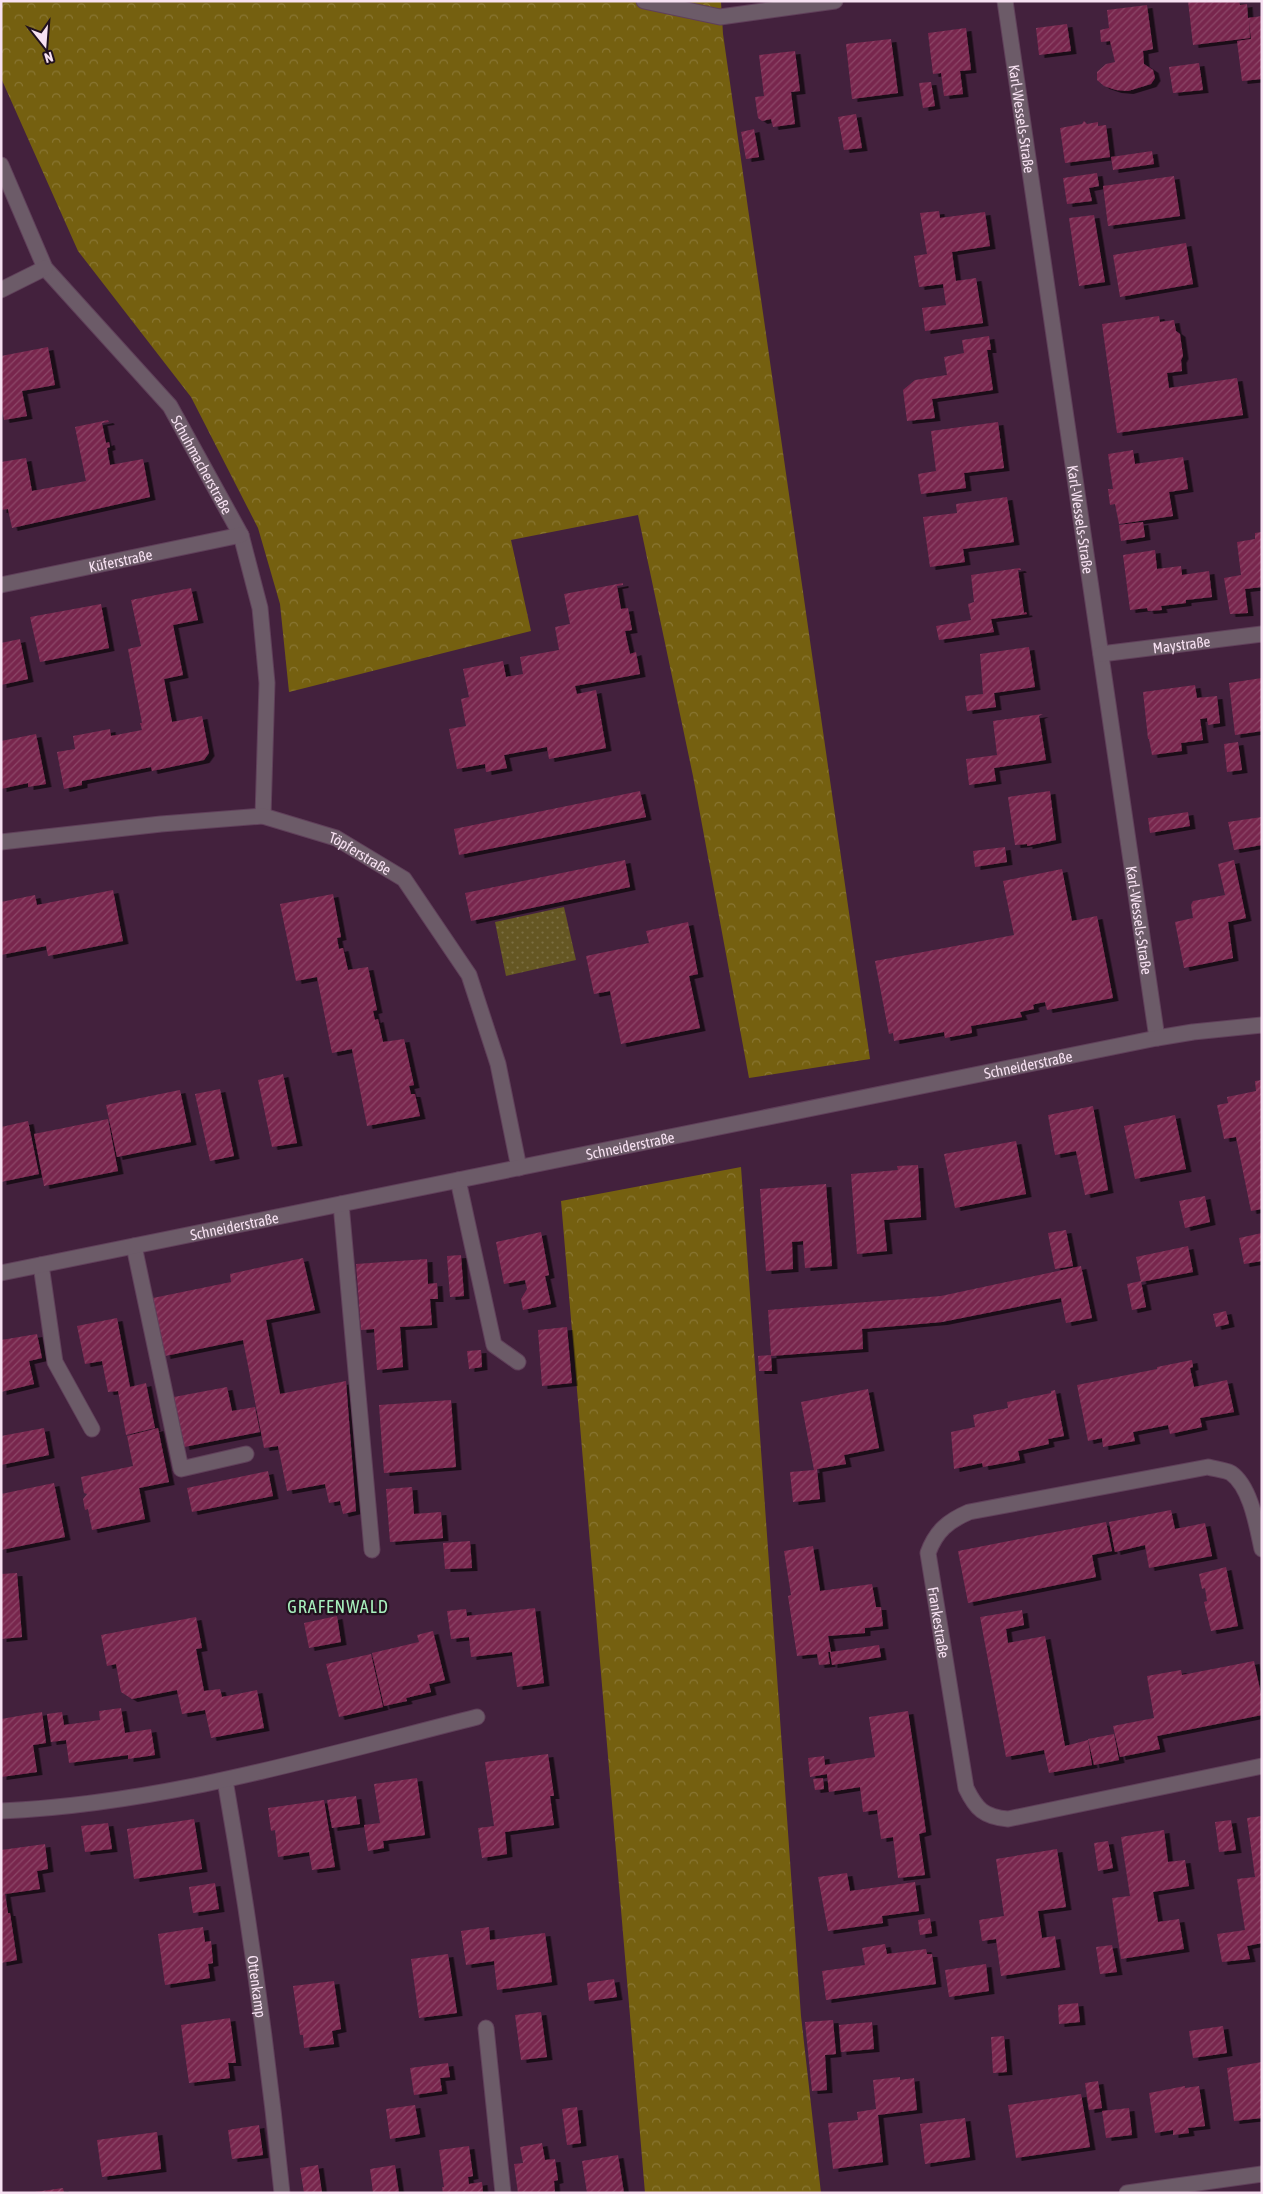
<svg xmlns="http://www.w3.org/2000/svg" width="1263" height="2194" font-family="'Asap Condensed',sans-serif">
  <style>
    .forest { fill: url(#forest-crowns) }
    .park { fill: url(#park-dots) }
    .building { fill: url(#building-hatch); filter: url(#shadow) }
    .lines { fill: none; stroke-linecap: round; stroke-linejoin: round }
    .minor-casing { stroke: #60405a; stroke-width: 17 }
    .minor { stroke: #6c5b68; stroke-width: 15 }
    .labels { text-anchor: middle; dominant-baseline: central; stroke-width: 4.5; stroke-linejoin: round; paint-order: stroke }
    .street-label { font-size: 15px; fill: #f7e1f2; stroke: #21111e }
    .quarter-label { font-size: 18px; letter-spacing: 1px; fill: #a7efbd; stroke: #21111e }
  </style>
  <defs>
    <pattern id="forest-crowns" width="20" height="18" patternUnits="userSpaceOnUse" patternTransform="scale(1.25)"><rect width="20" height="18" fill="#756010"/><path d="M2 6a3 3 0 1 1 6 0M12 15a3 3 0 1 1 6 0" fill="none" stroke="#897633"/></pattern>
    <pattern id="park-dots" width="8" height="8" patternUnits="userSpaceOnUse" patternTransform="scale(1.25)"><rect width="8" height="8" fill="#655723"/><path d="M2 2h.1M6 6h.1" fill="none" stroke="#7c6f43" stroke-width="1.8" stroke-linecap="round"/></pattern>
    <pattern id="building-hatch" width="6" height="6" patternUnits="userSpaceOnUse" patternTransform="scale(1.25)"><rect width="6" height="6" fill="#78274e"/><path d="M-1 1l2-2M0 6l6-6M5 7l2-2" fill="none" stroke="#8c4668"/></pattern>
    <filter id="shadow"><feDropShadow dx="5.5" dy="3" stdDeviation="0" flood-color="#0009"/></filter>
  </defs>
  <rect width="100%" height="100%" fill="#43213d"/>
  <g class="forest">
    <path d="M1,1h723l-3,1 2,32 147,1025 -121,19 -56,-302 -55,-261 -127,25 20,91 -242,61 -9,-88 -22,-76 -67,-131 -113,-146 -77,-173z"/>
    <path d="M741,1167l60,849 20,177h-176l-84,-992z"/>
  </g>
  <path class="park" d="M564,907l12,53 -70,16 -11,-54z"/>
  <g class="building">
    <path d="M1188,1h51l1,4 7,-1 1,14 14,-2v63l-20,2 -5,-40 14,-2 -2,-18 1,17 -57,7z"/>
    <path d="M1147,5l6,44 -10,2 1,13 9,6 2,8 -4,6 -23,7 -12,-1 -12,-4 -7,-6v-8l9,-8 9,-2 -5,-21 -9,1 -1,-12 9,-2 -2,-18z"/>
    <path d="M1067,24l4,27 -32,4 -3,-27z"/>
    <path d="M966,28l5,42 -11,1 3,23 -19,2 -3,-23 -8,1 -5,-41z"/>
    <path d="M891,39l7,54 -46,6 -6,-55z"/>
    <path d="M795,51l5,40 -9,1 4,32 -22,3 -2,-8 -9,2 -4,-3 -3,-21 9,-1 -5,-41z"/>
    <path d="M1199,63l4,27 -30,3 -4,-26z"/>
    <path d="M931,82l4,24 -12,2 -4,-25z"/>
    <path d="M856,114l6,34 -18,2 -6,-33z"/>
    <path d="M1084,121l3,3 11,-2v4l8,-1 4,32 -45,6 -5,-35 22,-4z"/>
    <path d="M754,129l5,28 -13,2 -5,-27z"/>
    <path d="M1152,151l2,13 -41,6 -2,-13z"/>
    <path d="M1097,173l2,13 -10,2 3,13 -25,3 -4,-26z"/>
    <path d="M1174,176l6,40 -72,10 -5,-40z"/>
    <path d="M939,211l1,7 45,-6 5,34 -38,6 4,29 20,-3 7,45 -58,8 -3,-23 24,-3 -3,-21 -24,3 -5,-31 13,-2 -7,-41z"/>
    <path d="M1094,215l11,67 -26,4 -10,-68z"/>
    <path d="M1186,243l7,41 -73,13 -7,-42z"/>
    <path d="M1159,316l1,6 14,-2 2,11 4,3 3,22 -2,4 1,11 -15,2 2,15 68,-10 6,37 -126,18 -15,-109z"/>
    <path d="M989,336l2,14h-4l6,40 -61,9 3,19 -28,3 -4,-31 12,-10 32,-5 -3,-18 20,-4 -2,-13z"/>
    <path d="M48,347l7,38 -33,6 5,25 -23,4 -3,-14v-50z"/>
    <path d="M108,420l1,2 -7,1 4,20 3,-1 1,5 -3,1 3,17 33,-6 7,38 -138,31 -4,-19 -7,1v-48l25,-4 6,33 54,-10 -11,-54z"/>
    <path d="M998,422l6,46 -40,5 2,15 -45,6 -3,-20 18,-3 -5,-40z"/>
    <path d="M1133,450l2,14 48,-7 5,32 -19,3 4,24 -54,8 -4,-20 -5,1 -2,-16h5l-5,-35z"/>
    <path d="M1007,497l7,45 -51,7 2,13 -35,5 -7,-50 34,-4 -1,-9z"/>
    <path d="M1143,522l2,15 -24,4 -2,-16z"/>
    <path d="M1262,532v55l-17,2 3,24 -18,1 -6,-36 17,-3 -4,-33 18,-3v-6z"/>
    <path d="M1155,550l2,19 24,-3 1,9 27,-4 3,26 -26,3v3l-25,3 1,4 -14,1 -1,-3 -17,2 -7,-55z"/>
    <path d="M1020,568l1,2h-3l6,43 2,-1 1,2 -36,5 3,13 -55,8 -3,-14 35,-6 -3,-16 6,-2 -3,-27z"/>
    <path d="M623,583v2l-6,1 4,23 7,-1 4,22 -7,1 5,23 6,-2 4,22 -65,12 2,8 19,-4 10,58 -57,11 -2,-12 -43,8 3,13 -21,4 -1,-8 -28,5 -8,-40 17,-3 -5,-27 8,-2 -6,-28 40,-8 3,16 17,-3 -3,-17 39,-7 -4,-23 15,-3 -6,-30z"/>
    <path d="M191,588l7,32 -25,5 10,50 -19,4 8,43 30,-6 7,37 -5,7 -52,11 -1,-4 -69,14v4l-18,4 -7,-37 18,-3 -2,-13 37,-7 1,7 31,-6 -2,-7h2l-14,-74 13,-3 -10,-46z"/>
    <path d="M101,604l8,44 -69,14 -10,-45z"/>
    <path d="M20,639l8,40 -27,6v-42z"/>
    <path d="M1029,647l6,40 -41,6 2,14 -29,4 -2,-15 18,-2 -3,-40z"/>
    <path d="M1262,678v53l-27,4 -6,-52z"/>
    <path d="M1195,685l2,13 20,-2 3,27 -12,2 -1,-7 -7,1 3,21 -22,3 1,8 -30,4 -3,-16h-1l-5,-47z"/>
    <path d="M1043,714l-4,2 7,44 -52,8 2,13 -27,4 -3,-26 31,-4 -4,-34z"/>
    <path d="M36,734l10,50 -18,3v-4l-27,6v-48z"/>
    <path d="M1238,742l4,28 -15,2 -3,-28z"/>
    <path d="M640,791l6,26 -187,38 -5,-26z"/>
    <path d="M1050,791l6,49 -29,6v-2l-12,1 -7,-48z"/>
    <path d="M1188,812l2,14 -40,7 -2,-15z"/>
    <path d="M1262,817v28l-28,5 -6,-28z"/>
    <path d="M1005,847l2,15 -32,5 -2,-16z"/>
    <path d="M625,860l5,27 -159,34 -6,-28z"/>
    <path d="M1234,860l12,58 -18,4 5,36 -49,10 -9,-46 18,-4 -2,-13 2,-4 32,-6 -7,-31z"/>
    <path d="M1062,869l10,52 25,-5 16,82 -66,12 -2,-8 -10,2 -2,1 1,4 -14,3 2,5 -51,9 1,7 -27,5 -1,-6 -50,9 -1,-8 -4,1 -14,-73 139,-26 -11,-54z"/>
    <path d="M113,890l10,51 -75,15 -2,-10 -45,9v-53l34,-7 2,10z"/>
    <path d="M333,894l8,43 -4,1 2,11 4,-1 5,22 20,-3 9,43 -4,1 2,9 3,-1 5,23 21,-3 10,46 -5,1 2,8h4l5,22 -53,10 -15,-77 -20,4 -15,-76 -21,4 -16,-77z"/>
    <path d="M688,922l10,52 -9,2 11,52 -79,16 -11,-53 -16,3 -8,-38 63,-13 -3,-12z"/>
    <path d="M283,1074l14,69 -25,4 -14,-67z"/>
    <path d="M1262,1080v129l-11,2 -15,-74 -12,2 -7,-34 11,-2 -1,-6 29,-6 -1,-10z"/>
    <path d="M220,1089l14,67 -24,5 -15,-67z"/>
    <path d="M180,1090l11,52 -74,15 -11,-52z"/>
    <path d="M1093,1106l15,84 -23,5 -9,-44 -21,4 -7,-40z"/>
    <path d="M1175,1115l11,54 -51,10 -11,-53z"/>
    <path d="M108,1119l10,52 -74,15 -10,-52z"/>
    <path d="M28,1121l11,53 -38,8v-55z"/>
    <path d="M1016,1141l10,53 -71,14 -11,-54z"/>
    <path d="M918,1165l3,52 -37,3 3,31 -30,3 -6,-80 47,-4 -1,-4z"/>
    <path d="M826,1184l6,82 -27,2 -2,-27 -11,1 1,27 -27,2 -6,-82z"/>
    <path d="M1205,1196l5,26 -25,6 -6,-27z"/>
    <path d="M1066,1230l7,36 -18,3 -7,-36z"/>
    <path d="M541,1232l8,43 -4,1 6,28 -28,6 -2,-11 6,-10 -2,-9 -21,4 -8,-42z"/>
    <path d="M1262,1233v28l-18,3 -5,-26z"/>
    <path d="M1188,1246l5,26 -52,10 -5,-25z"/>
    <path d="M461,1255l3,41 -14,1 -3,-41z"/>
    <path d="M303,1258l12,52 -49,10 14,74 66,-13 10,130 -13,3 -3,-13 -11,2 -4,-19 -38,7 -9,-45 -14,2 -21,-108 -78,16 -12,-58 78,-16 -1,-8z"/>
    <path d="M427,1259l1,25 9,-1 1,16h-8l2,26 -32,2 3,40 -26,3 -3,-41 -13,1 -5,-66z"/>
    <path d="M1081,1266l11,52 -26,5 -5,-25 -119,24 -80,7 1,20 -92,7 1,15h-13l-1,-15 13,-1 -3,-45 173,-14z"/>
    <path d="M1141,1281l5,26 -14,3 -5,-26z"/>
    <path d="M1226,1311l3,13 -13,3 -3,-13z"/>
    <path d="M117,1318l13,69 16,-4 9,45 -29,7 -8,-44 -10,1 -6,-31 -17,3 -8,-38z"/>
    <path d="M567,1327l5,56 -30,3 -4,-56z"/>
    <path d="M37,1334l5,24 -13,3 5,23 -33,8v-52z"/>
    <path d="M481,1350l1,17 -13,2 -2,-18z"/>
    <path d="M1192,1360l1,7 -3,1 4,19 33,-7 7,32 -34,6 2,9 -32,7 -2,-9 -35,7 2,9 -32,6 -1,-9 -14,3 -11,-56 80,-16v-2z"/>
    <path d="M227,1387l5,24 23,-4 5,25 -76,15 -10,-50z"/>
    <path d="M868,1389l11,59 -35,7 2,9 -29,5 3,30 -27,3 -3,-30 24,-2 -13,-68z"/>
    <path d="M1055,1390l9,46 -16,3 1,5 -31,7 2,9 -37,7 -1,-4 -28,6 -3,-37 24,-5 -2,-12 35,-7 -1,-6 44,-9v-2z"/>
    <path d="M451,1400l5,67 -72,6 -5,-68z"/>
    <path d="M44,1428l5,27 -48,10v-29z"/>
    <path d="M158,1428l11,54 -30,6 6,31 -53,11 -4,-21 -3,1 -2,-11 4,-5 -3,-1 -3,-16 52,-11 -6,-30z"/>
    <path d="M268,1471l5,25 -81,16 -5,-24z"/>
    <path d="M54,1483l11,54 -64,13v-56z"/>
    <path d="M412,1487l2,27 27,-2 2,26 -53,4 -4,-53z"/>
    <path d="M1171,1510l4,19 30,-6 7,33 -63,12 -4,-23 -30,7 -6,-30z"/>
    <path d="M1106,1522l6,29 -20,4 4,22 -128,26 -10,-52z"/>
    <path d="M470,1541l2,27 -27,1 -2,-26z"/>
    <path d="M813,1546l7,45 52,-7 4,23h5l2,19 -18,2v5l-37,3 3,16 48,-7 2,12 -49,8 -2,-13h-2l2,12 -11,1 -2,-11 -20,2 -9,-60 3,-1 -7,-44z"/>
    <path d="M1226,1567l12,59 -27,5 -7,-29 3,-1 -2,-13 -3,1 -3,-15z"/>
    <path d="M17,1573l5,64 -21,2v-65z"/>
    <path d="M535,1608l9,75 -27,4 -5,-35 -41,5 -2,-20 -18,2 -4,-28 19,-2 1,7z"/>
    <path d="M1022,1610l2,15 -18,4 2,14 37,-7 20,110 23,-6 4,25 -43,8 -5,-23 -38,7 -26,-140z"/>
    <path d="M337,1616l4,26 -32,6 -5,-25z"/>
    <path d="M196,1617l6,31 -6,1 8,42 16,-2 2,8 35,-7 7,38 -53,10 -6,-28 -23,4 -5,-24 -45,9 -11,-7 -5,-28 -9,2 -6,-31z"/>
    <path d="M433,1631l12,49 -16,4 2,8 -25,6 1,3 -23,5 -12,-53 47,-11 -2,-7z"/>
    <path d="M371,1654l12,53 -44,10 -13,-53z"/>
    <path d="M1254,1661l8,38v16l-105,21 3,13 -40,8 -7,-31 41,-8 -7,-42 34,-6 1,5z"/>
    <path d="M121,1708l4,25 26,-4 4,26 -27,4v-4l-59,8 -3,-23 -15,2 -4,-28 15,-2 2,13 36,-5 -1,-9z"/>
    <path d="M908,1711l18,121 -7,2 6,41 -27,3 -5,-41 -12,2 -4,-29 -14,2 -3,-25 -31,5 -2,-18 -17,3 -2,-19 16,-2 1,9 50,-8 -6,-40z"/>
    <path d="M42,1712l4,31 -13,2 4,27 -36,5v-58z"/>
    <path d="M1114,1734l5,26 -25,5 -6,-26z"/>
    <path d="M548,1754l6,42h-4l4,29 -49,7 2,22 -25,4 -4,-30 16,-2 -9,-64z"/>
    <path d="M417,1778l8,57 -42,6 1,7 -16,3 -4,-26 16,-2 -6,-39z"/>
    <path d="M823,1778l1,11 -9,1 -2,-11z"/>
    <path d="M356,1796l4,28 -28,4 -5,-28z"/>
    <path d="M324,1800l11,67 -23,3 -3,-18 -31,5 -3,-27 -4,1 -3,-23z"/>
    <path d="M1262,1816v127l-15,3 3,13 -28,3 -5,-28 28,-4 -8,-51 18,-2 -8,-59z"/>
    <path d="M194,1819l8,50 -68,10 -7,-50z"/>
    <path d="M1231,1820l5,30 -17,2 -4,-30z"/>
    <path d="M108,1823l4,26 -27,3 -4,-26z"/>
    <path d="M1164,1830l4,32 17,-2 4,26 -36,6 5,30 21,-3 5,30 -63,10 -9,-61 18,-2 -9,-59z"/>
    <path d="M1108,1841l5,27 -15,3 -4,-28z"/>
    <path d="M45,1844l3,25 -11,2 3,18 -35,5 3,19h2l7,47 -16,3v-113z"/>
    <path d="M1057,1849l9,58 -28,4 4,27 13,-2 5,31 -59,9 -5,-37 -14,2 -3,-21 25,-4 -8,-57z"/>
    <path d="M847,1873l3,18 65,-9 4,29 -37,5 1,7 -55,8 -10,-54z"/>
    <path d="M215,1883l4,26 -26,4 -4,-26z"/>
    <path d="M930,1918l2,15 -12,2 -2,-15z"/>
    <path d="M203,1927l2,15 6,-1 2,22 -5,1 2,14 -45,7 -7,-51z"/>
    <path d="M489,1927l1,13 55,-7 7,49 -55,8 -3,-29 -28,4 -5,-34z"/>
    <path d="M885,1944l2,10 39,-5 1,5h5l4,30 -110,16 -4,-29 43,-6 -3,-17z"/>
    <path d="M1112,1945l5,27 -17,2 -4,-27z"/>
    <path d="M448,1954l9,59 -38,5 -8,-59z"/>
    <path d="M986,1964l3,27 -40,6 -4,-27z"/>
    <path d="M614,1979l3,18 -28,4 -2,-18z"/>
    <path d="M334,1981l7,48 -9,2 2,13 -30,4 -1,-13h-3l-7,-49z"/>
    <path d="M1078,2003l2,19 -21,2 -1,-19z"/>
    <path d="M541,2012l6,45 -26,3 -6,-45z"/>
    <path d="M230,2018l6,45h-8l2,15 -41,5 -8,-58z"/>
    <path d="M833,2020l3,34 -11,1 2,35 -15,1 -7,-69z"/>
    <path d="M872,2022l2,27 -33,3 -2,-27z"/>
    <path d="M1223,2026l4,27 -34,5 -4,-27z"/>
    <path d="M1004,2036l3,36 -14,1 -2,-36z"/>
    <path d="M1262,2062v56l-28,3 -7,-53z"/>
    <path d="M448,2063l2,14 -10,1 2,13 -28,4 -4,-27z"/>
    <path d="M900,2077v3l14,-2 3,32 -39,5 5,47 -50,7 -5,-46 30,-3 -1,-8 19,-3 -3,-29z"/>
    <path d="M1098,2081l4,27 -13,2 -4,-27z"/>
    <path d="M1185,2086v2l14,-2 6,40 -17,2 1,5 -16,2v-5l-18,3 -6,-40z"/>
    <path d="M1081,2094l9,53 -74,11 -8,-53z"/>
    <path d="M415,2105l5,29 -30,5 -4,-30z"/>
    <path d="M577,2107l4,36 -14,2 -5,-36z"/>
    <path d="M1129,2108l3,27 -26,3 -4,-27z"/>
    <path d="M965,2118l5,39 -45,7 -5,-40z"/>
    <path d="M259,2125l4,30 -31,4 -4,-29z"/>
    <path d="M157,2132l4,37 -59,8 -5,-37z"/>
    <path d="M542,2143l3,17 10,-1 3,21 -4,1 1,12h-37l-4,-29 9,-1 -3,-16z"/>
    <path d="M469,2146l4,30 -5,1 1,7 13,-2 1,11h-40l-1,-6h2l-5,-37z"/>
    <path d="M618,2155l6,38h-37l-5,-32z"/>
    <path d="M318,2165l4,28h-18l-4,-25z"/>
    <path d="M395,2165l4,28h-26l-3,-24z"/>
    <path d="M63,2188l1,5h-29v-1z"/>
  </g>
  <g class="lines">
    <defs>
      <g id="minor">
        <path d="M644,1l76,16 115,-16"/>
        <path id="s1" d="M1005,1l152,1037"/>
        <path id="s2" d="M1,165l44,103 125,138 71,129 19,73 7,75 -4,133"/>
        <path d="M1,290l44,-22"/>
        <path id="s3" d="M1,585l240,-50"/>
        <path id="s4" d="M1101,654l161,-20"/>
        <path id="s5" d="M1,842l160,-18 102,-8 73,22 68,41 65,96 29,89 21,104"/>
        <path d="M458,1180l36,165 24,17"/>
        <path d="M341,1204l31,346"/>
        <path d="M134,1246l47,223 65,-15"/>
        <path d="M41,1265l14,97 37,67"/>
        <path id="s6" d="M1,1273l1156,-235 36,-6 69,-7"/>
        <path id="s7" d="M1262,1549c-5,-22 -11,-62 -31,-76 -6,-3 -16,-4 -23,-6l-239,45c-21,9 -33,19 -41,41l38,235c10,21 18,29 42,31l254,-53"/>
        <path id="s8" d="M225,1780c24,137 43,274 57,413"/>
        <path d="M1,1811c161,-7 321,-55 476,-94"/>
        <path d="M486,2028l17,165"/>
        <path d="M1127,2193l135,-19"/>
      </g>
    </defs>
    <use href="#minor" class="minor-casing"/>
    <use href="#minor" class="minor"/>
  </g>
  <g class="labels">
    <g class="street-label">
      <text stroke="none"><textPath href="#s1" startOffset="119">Karl-Wessels-Straße</textPath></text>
      <text stroke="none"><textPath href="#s2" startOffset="365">Schuhmacherstraße</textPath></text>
      <text stroke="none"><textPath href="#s1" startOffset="524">Karl-Wessels-Straße</textPath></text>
      <text stroke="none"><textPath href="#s3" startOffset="122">Küferstraße</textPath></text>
      <text stroke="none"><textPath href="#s4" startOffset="81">Maystraße</textPath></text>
      <text stroke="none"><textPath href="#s5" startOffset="368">Töpferstraße</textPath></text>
      <text stroke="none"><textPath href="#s1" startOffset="929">Karl-Wessels-Straße</textPath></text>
      <text stroke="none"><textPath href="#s6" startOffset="1048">Schneiderstraße</textPath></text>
      <text stroke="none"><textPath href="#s6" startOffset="642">Schneiderstraße</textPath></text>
      <text stroke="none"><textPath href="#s6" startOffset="238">Schneiderstraße</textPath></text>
      <text stroke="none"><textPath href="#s7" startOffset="481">Frankestraße</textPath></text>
      <text stroke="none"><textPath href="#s8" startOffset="209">Ottenkamp</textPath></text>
    </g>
    <g class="quarter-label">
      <text x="338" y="1606">GRAFENWALD</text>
    </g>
  </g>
  <rect width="1263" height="2194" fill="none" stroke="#f7e1f2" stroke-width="5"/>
  <g transform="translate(45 45) rotate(163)" stroke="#21111e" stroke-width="4" paint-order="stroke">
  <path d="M0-4L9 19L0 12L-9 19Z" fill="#f7e1f2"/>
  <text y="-8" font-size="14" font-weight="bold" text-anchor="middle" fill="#f7e1f2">N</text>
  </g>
</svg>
